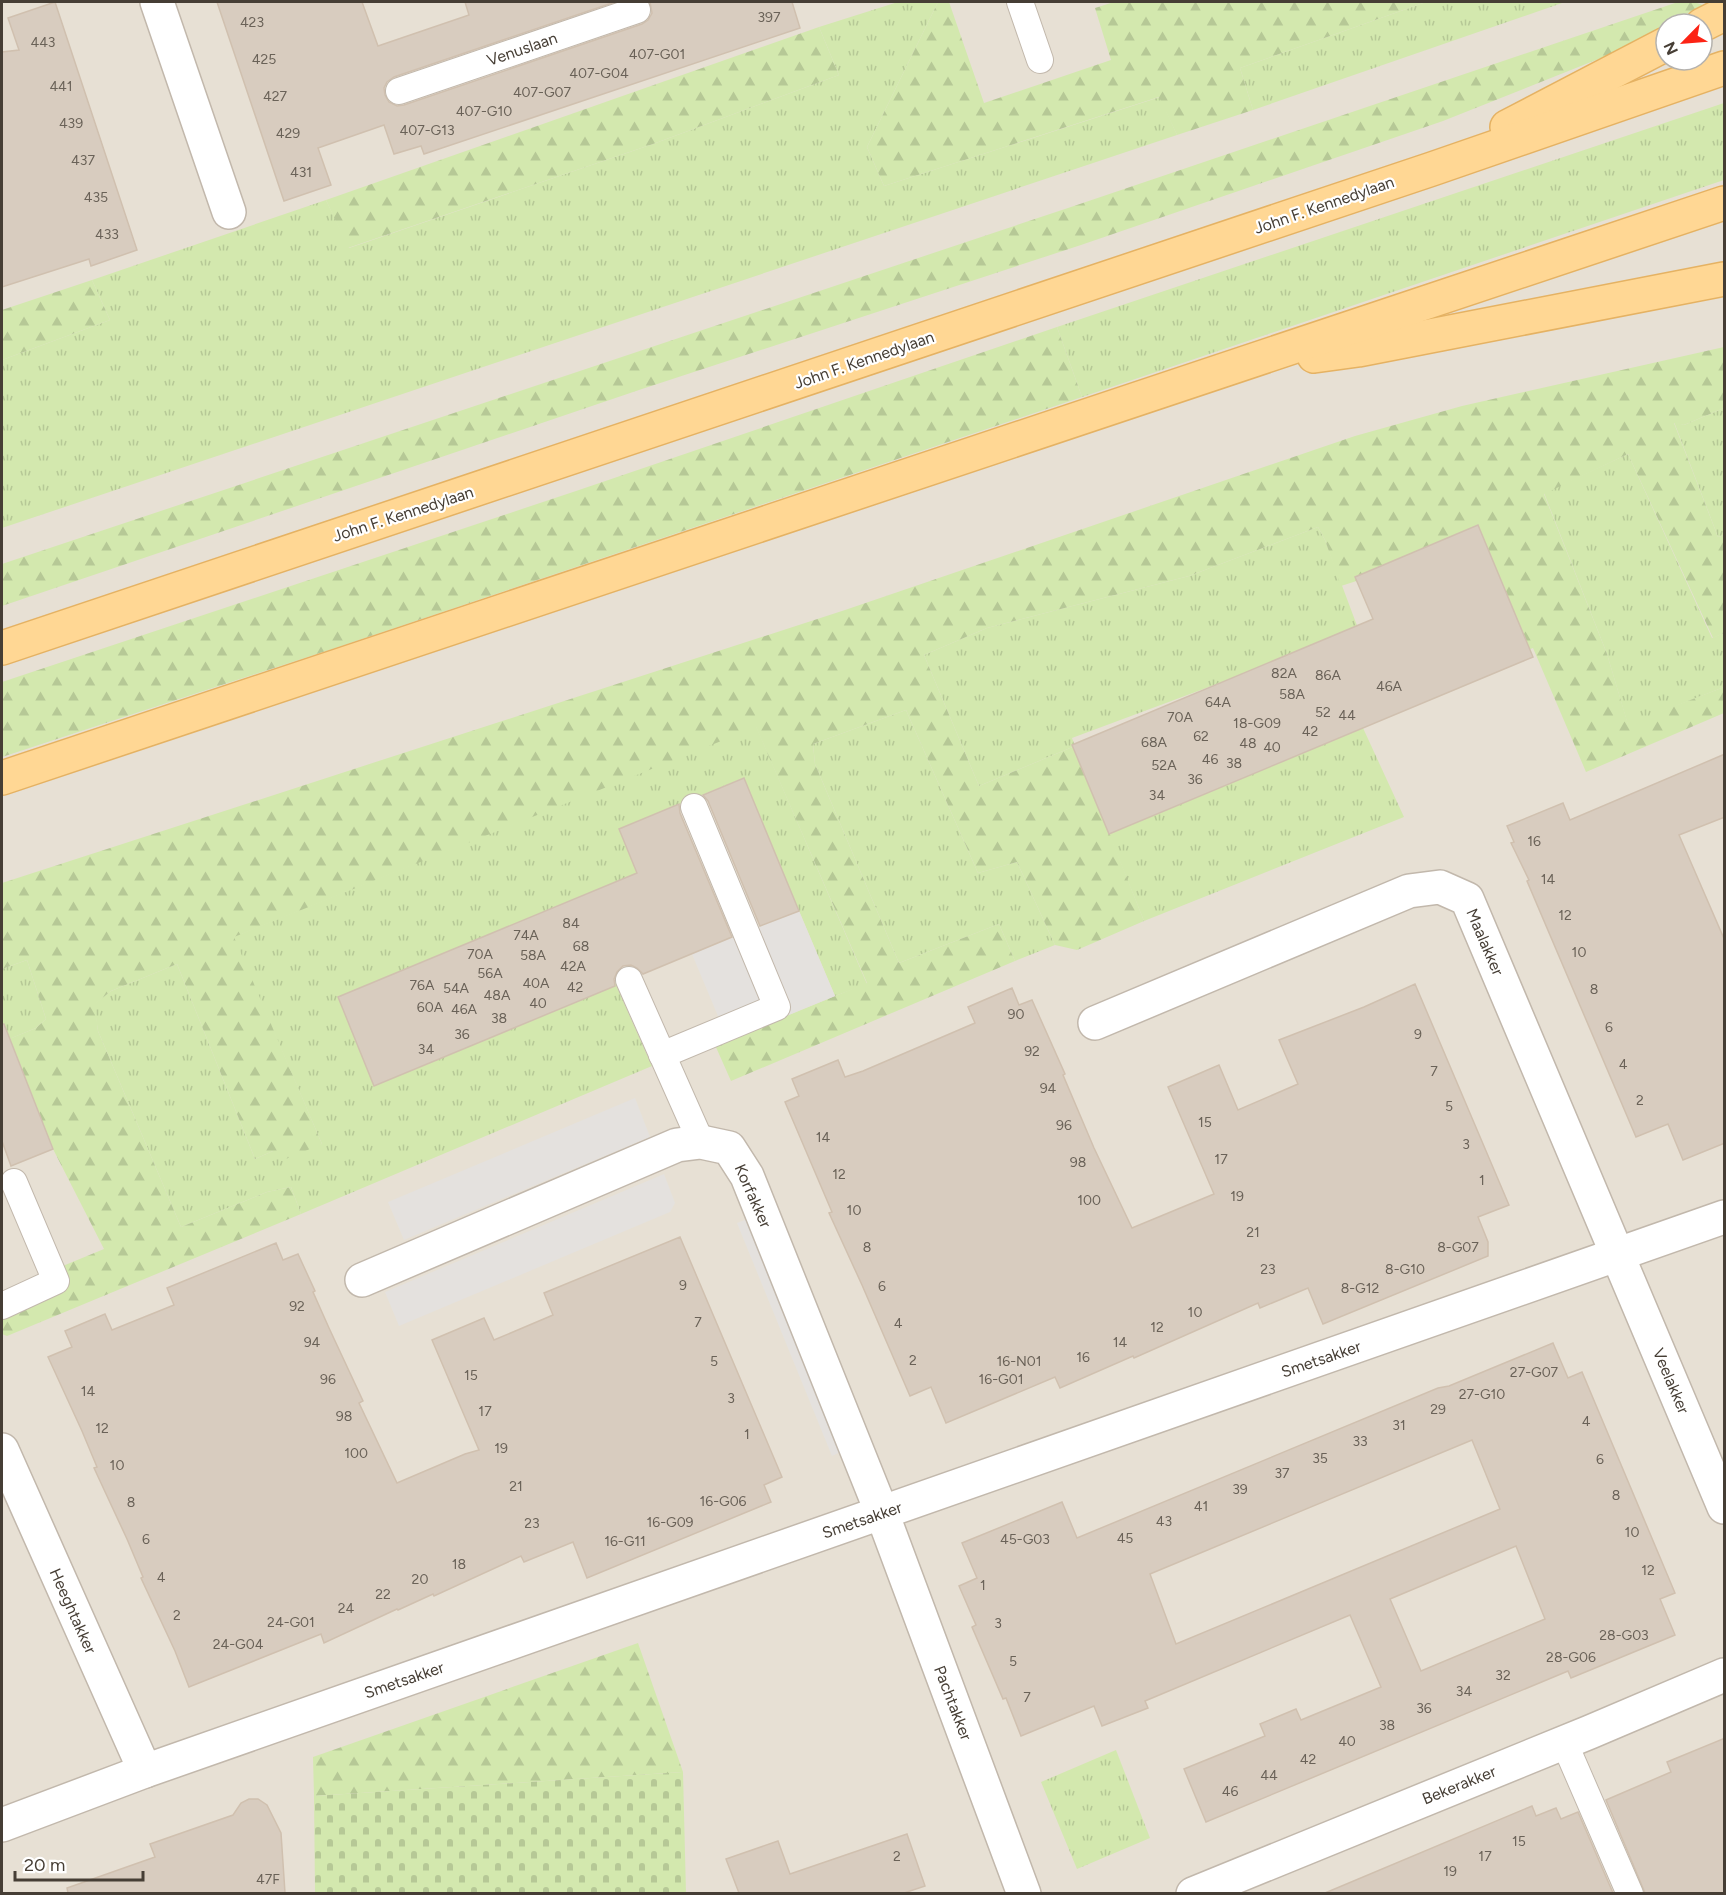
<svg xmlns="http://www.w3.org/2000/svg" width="1726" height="1895" font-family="Figtree,sans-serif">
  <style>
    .residential { fill: #e7e0d4; fill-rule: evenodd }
    .grass { fill: url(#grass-tufts) }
    .forest { fill: url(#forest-firs) }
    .cemetery { fill: url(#cemetery-stones) }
    .parking { fill: #e4e1de }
    .building { fill: #d8ccbf; stroke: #d0c0af; stroke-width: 1.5; fill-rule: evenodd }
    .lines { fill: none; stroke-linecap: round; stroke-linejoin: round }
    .service-casing { stroke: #c2b8ac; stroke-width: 28 }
    .minor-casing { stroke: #c2b8ac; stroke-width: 36 }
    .primary-casing { stroke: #e5b263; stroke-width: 36 }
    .service { stroke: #fff; stroke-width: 26 }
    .minor { stroke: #fff; stroke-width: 33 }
    .primary { stroke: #ffd794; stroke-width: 33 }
    .labels { text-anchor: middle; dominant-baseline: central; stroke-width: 4.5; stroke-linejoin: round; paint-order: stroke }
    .number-label { font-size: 14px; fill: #6a6258 }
    .street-label { font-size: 16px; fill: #463e35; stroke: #fff }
  </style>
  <defs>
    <pattern id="grass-tufts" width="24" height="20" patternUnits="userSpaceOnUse" patternTransform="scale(1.5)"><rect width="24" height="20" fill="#d3e8ae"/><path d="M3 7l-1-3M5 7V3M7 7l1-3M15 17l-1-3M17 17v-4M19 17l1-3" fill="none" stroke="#b6c896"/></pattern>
    <pattern id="forest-firs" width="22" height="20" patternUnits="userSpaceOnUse" patternTransform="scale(1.5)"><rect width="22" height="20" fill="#d3e8ae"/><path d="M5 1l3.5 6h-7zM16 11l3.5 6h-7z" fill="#b6c896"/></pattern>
    <pattern id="cemetery-stones" width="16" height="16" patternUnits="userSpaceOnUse" patternTransform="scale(1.5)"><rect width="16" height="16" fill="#d3e8ae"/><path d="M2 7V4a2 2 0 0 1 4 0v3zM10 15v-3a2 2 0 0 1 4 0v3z" fill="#b6c896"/></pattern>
  </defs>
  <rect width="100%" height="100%" fill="#f3eee6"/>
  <path class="residential" d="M2,2h1722v1891h-1722zM1666,24h36v36h-36z"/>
  <g class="grass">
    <path d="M898,2h40l-71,145 17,39 276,-89 17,38 -1175,393v-168l108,-40 -18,-40 234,-80 23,48 304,-104 186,-69 -20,-48z"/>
    <path d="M1426,2h139l-312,108 -13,-42z"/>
    <path d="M1724,103v77l-642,217 -25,-70z"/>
    <path d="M1724,408v127l-6,2 -44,-115 10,3z"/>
    <path d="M1628,454l84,184 12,-5v54l-96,38 -21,-71 -63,-161z"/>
    <path d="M1318,527l7,13 34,91 -287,107 3,8 -96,40 -55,-131 63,-27 202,-52z"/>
    <path d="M906,710l72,163 39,-11 38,83 -40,16 -16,-37 -100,39 -84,-199 -2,-20z"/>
    <path d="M756,726l111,258 -32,12 -92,-218 -123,51 17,44 -299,124 36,88 240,-105 38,86 -351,148 -10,-27 -24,5 -86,35 -83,-196 -4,-27 17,-13 66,-27 78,195 18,-8 49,-7 -89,-207z"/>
    <path d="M1363,728l41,89 -260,104 -35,-87z"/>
    <path d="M27,960l19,59 -10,9 -34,14v-73z"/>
    <path d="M1116,1750l34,88 -73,31 -36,-87z"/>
  </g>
  <g class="forest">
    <path d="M938,2h11l35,101 127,-43 -16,-52 19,-6h312l-186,66 13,42 -76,25 -18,-38 -275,89 -17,-39z"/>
    <path d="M1678,2h16l9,3 -92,49 -168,67 -362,124 -439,144 -640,217v-42l1066,-356z"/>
    <path d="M819,27l20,48 -186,69 -305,104 -22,-48z"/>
    <path d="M92,280l18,40 -108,40v-50z"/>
    <path d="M1057,327l25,70 -750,252 -330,108v-75l574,-191z"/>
    <path d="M1724,347v61l-40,17 -10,-2 44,114 6,-2v98l-11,5 -85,-184 -84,40 63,160 21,70 96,-37v26l-138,59 -53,-124 -38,15 -49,-111 -105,34 -16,-46 -7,-13 -129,49 -202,52 -63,27 55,131 96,-40 69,175 -67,29 -22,-5 -38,-83 -39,11 -72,-163 -93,34 2,20 84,199 100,-39 16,37 -284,120 -16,-36 152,-62 -111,-256 -522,210 88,207 -41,17 -8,-10 -18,8 -78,-195 -66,27 -16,13 3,27 83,196 86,-35 24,-5 10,27 -294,122 -5,-2v-43l102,-42 -51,-100 -44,-110 27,-11 10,-9 -19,-59 -25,9v-86l843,-273 510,-174 107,-30z"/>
    <path d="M638,1643l45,129 -369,24 -1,-39z"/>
  </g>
  <path class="cemetery" d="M683,1772l3,121h-371l-1,-97z"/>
  <g class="parking">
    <path d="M799,911l36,85 -107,44 -36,-86z"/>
    <path d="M635,1098l15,39 -246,103 -16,-38z"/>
    <path d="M664,1174l11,29 -5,9 -271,114 -14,-34z"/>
    <path d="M750,1218l95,232 -13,6 -95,-233z"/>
  </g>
  <g class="building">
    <path d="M55,2l82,248 -46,16 -2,-7 -87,28v-235l17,-2 -11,-32z"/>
    <path d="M217,2h145l16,44 91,-31 -4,-13h150l-221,75 -7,5 -3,6 1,7 4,7 8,4 7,-1 238,-81 6,-4 4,-7 -2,-11h142l8,26 -376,126 -3,-8 -27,8 -10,-29 -66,23 13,37 -47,16z"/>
    <path d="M1478,525l55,132 -424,177 -37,-89 301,-126 -18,-42z"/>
    <path d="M1725,754v63l-46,18 46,106v202l-42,17 -15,-36 -32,13 -109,-256 2,-1 -18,-37 3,-1 -7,-16 56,-23 7,17z"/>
    <path d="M744,778l55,133 -39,15 -52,-125 -5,-6z"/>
    <path d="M679,804l1,9 52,124 -89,37 -6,-6 -6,-3 -8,1 -6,6 -3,7 1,7 -241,100 -36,-89 299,-124 -18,-44z"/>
    <path d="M1415,984l94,221 -31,12 10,25v14l-165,68 -15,-36 -48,20 -2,-5 -124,55 -1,-2 -73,32 -5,-11 -109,46 -15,-36 -21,9 -48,-111 -33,-72 3,-1 -47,-110 14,-6 -7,-17 46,-19 7,17 18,-6 112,-48 -7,-16 44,-19 7,17 13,-5 33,74 -2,1 31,73 38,80 82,-34 -46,-107 51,-22 19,45 60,-26 -19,-44 85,-33z"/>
    <path d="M2,1024h2l49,125 -42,17 -9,-25z"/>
    <path d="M680,1237l102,240 -18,8 7,17 -184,76 -14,-36 -49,20 -3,-6 -87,40 -1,-2 -35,16 -1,-1 -73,34 -3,-9 -132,53 -14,-36 -34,-73 2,-1 -16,-38 -33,-71 3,-1 -15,-36 -34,-74 24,-10 -7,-16 40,-17 7,16 62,-25 -7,-17 109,-45 7,17 15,-6 17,37 -2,1 16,36 34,73 -4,2 38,80 68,-29 14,-4 -47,-110 52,-22 10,22 59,-25 -9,-22z"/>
    <path d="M1553,1343l15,35 14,-6 93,221 -15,6 15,36 -104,43 -3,-7 -362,151 -22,-53 81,-33 -5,-12 36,-15 5,11 80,-33 -31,-72 -205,86 3,7 -46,18 -8,-20 -73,30 -15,-38 -3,1 -31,-72 4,-2 -17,-39 18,-8 -15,-35 100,-41 15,36 361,-150 11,-2zM1472,1440l28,69 -324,135 -26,-70zM1516,1546l29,73 -124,52 -31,-72z"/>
    <path d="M1725,1738v155h-80l-39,-93 65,-28 -4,-10z"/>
    <path d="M249,1799h9l9,6 14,28 4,60h-217l-1,-5 88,-31 -5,-13 83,-29 8,-12z"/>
    <path d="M1532,1806l4,10 20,-8 5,11 17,-7 35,81h-288z"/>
    <path d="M907,1834l18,52 -21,7h-165l-13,-34 52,-18 12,33z"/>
  </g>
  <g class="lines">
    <defs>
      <g id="service">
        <path d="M1020,2l20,58"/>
        <path d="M399,91l238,-81 -3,-8"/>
        <path d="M629,980l72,162"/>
        <path d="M662,1055l115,-48 -83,-200"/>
        <path d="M2,1306l54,-25 -42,-99"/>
        <path d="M1564,1742l66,152"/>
      </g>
      <g id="minor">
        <path d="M157,2l72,210"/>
        <path d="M1095,1023l314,-132 31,-4 27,12 257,608"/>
        <path d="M362,1280l315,-135 24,-3 28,6 18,28 135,337 142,381"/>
        <path d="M2,1450l143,321"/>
        <path d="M2,1825l143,-54 1579,-554"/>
        <path d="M1193,1894l397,-162 134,-57"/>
      </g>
      <g id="primary">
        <path d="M1702,25l22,-11"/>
        <path d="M1507,127l159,-83"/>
        <path d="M1314,356l44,-6 366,-71"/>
        <path d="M2,648l1430,-479 292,-101"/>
        <path d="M2,778l1722,-575"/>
      </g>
    </defs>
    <use href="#service" class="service-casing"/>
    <use href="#minor" class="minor-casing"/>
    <use href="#primary" class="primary-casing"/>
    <use href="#service" class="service"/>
    <use href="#minor" class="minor"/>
    <use href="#primary" class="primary"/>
  </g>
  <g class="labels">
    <g class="number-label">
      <text x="769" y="17">397</text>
      <text x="252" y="22">423</text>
      <text x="43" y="42">443</text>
      <text x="657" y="54">407-G01</text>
      <text x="264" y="59">425</text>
      <text x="599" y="73">407-G04</text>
      <text x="61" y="86">441</text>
      <text x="542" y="92">407-G07</text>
      <text x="275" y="96">427</text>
      <text x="484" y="111">407-G10</text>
      <text x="71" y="123">439</text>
      <text x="427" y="130">407-G13</text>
      <text x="288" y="133">429</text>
      <text x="83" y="160">437</text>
      <text x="301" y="172">431</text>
      <text x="96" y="197">435</text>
      <text x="107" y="234">433</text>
      <text x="1284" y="673">82A</text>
      <text x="1328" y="675">86A</text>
      <text x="1389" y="686">46A</text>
      <text x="1292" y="694">58A</text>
      <text x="1218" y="702">64A</text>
      <text x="1323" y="712">52</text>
      <text x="1347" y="715">44</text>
      <text x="1180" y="717">70A</text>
      <text x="1257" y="723">18-G09</text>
      <text x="1310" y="731">42</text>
      <text x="1201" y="736">62</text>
      <text x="1154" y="742">68A</text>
      <text x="1248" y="743">48</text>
      <text x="1272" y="747">40</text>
      <text x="1210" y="759">46</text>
      <text x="1234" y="763">38</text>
      <text x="1164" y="765">52A</text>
      <text x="1195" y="779">36</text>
      <text x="1157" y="795">34</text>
      <text x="1534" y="841">16</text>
      <text x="1548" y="879">14</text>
      <text x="1565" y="915">12</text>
      <text x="571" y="923">84</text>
      <text x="526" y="935">74A</text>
      <text x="581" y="946">68</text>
      <text x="1579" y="952">10</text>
      <text x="480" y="954">70A</text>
      <text x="533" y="955">58A</text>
      <text x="573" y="966">42A</text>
      <text x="490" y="973">56A</text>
      <text x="536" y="983">40A</text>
      <text x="422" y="985">76A</text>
      <text x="575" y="987">42</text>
      <text x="456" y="988">54A</text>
      <text x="1594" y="989">8</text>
      <text x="497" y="995">48A</text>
      <text x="538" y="1003">40</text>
      <text x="430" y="1007">60A</text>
      <text x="464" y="1009">46A</text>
      <text x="1016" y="1014">90</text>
      <text x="499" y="1018">38</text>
      <text x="1609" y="1027">6</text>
      <text x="462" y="1034">36</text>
      <text x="1418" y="1034">9</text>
      <text x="426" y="1049">34</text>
      <text x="1032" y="1051">92</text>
      <text x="1623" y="1064">4</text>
      <text x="1434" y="1071">7</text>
      <text x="1048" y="1088">94</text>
      <text x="1640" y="1100">2</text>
      <text x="1449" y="1106">5</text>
      <text x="1205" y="1122">15</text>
      <text x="1064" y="1125">96</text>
      <text x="823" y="1137">14</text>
      <text x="1466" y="1144">3</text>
      <text x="1221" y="1159">17</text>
      <text x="1078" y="1162">98</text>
      <text x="839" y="1174">12</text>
      <text x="1482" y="1180">1</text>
      <text x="1237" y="1196">19</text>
      <text x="1089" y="1200">100</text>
      <text x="854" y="1210">10</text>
      <text x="1253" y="1232">21</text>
      <text x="867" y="1247">8</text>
      <text x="1458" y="1247">8-G07</text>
      <text x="1268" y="1269">23</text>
      <text x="1405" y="1269">8-G10</text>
      <text x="683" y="1285">9</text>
      <text x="882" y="1286">6</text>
      <text x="1360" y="1288">8-G12</text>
      <text x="297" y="1306">92</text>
      <text x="1195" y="1312">10</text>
      <text x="698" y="1322">7</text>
      <text x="898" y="1323">4</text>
      <text x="1157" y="1327">12</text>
      <text x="312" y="1342">94</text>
      <text x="1120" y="1342">14</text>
      <text x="1083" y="1357">16</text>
      <text x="913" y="1360">2</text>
      <text x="714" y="1361">5</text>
      <text x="1019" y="1361">16-N01</text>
      <text x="1534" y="1372">27-G07</text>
      <text x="471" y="1375">15</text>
      <text x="328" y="1379">96</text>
      <text x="1001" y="1379">16-G01</text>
      <text x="88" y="1391">14</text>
      <text x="1482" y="1394">27-G10</text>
      <text x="731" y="1398">3</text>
      <text x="1438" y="1409">29</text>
      <text x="485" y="1411">17</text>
      <text x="344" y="1416">98</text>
      <text x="1586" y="1421">4</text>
      <text x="1399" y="1425">31</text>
      <text x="102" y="1428">12</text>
      <text x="747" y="1434">1</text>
      <text x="1360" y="1441">33</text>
      <text x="501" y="1448">19</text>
      <text x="356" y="1453">100</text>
      <text x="1320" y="1458">35</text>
      <text x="1600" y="1459">6</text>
      <text x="117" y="1465">10</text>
      <text x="1282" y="1473">37</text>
      <text x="516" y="1486">21</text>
      <text x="1240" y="1489">39</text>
      <text x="1616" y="1495">8</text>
      <text x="723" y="1501">16-G06</text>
      <text x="131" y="1502">8</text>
      <text x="1201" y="1506">41</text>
      <text x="1164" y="1521">43</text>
      <text x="670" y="1522">16-G09</text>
      <text x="532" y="1523">23</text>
      <text x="1632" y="1532">10</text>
      <text x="1125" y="1538">45</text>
      <text x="146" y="1539">6</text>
      <text x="1025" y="1539">45-G03</text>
      <text x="625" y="1541">16-G11</text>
      <text x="459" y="1564">18</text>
      <text x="1648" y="1570">12</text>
      <text x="161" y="1577">4</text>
      <text x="420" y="1579">20</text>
      <text x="983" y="1585">1</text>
      <text x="383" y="1594">22</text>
      <text x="346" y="1608">24</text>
      <text x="177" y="1615">2</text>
      <text x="291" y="1622">24-G01</text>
      <text x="998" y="1623">3</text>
      <text x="1624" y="1635">28-G03</text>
      <text x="238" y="1644">24-G04</text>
      <text x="1571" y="1657">28-G06</text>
      <text x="1013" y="1661">5</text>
      <text x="1503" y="1675">32</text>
      <text x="1464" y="1691">34</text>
      <text x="1027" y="1697">7</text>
      <text x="1424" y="1708">36</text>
      <text x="1387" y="1725">38</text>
      <text x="1347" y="1741">40</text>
      <text x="1308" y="1759">42</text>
      <text x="1269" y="1775">44</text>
      <text x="1230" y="1791">46</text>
      <text x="1519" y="1841">15</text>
      <text x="897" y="1856">2</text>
      <text x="1485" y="1856">17</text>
      <text x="1450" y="1871">19</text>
      <text x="268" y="1879">47F</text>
    </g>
    <g class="street-label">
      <text transform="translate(522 49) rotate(-19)">Venuslaan</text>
      <text transform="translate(1324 205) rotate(-19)">John F. Kennedylaan</text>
      <text transform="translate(864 360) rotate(-19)">John F. Kennedylaan</text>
      <text transform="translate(403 514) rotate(-18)">John F. Kennedylaan</text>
      <text transform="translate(1485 942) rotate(67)">Maalakker</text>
      <text transform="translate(753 1196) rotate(66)">Korfakker</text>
      <text transform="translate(1321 1359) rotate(-19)">Smetsakker</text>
      <text transform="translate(1671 1381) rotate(67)">Veelakker</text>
      <text transform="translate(862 1520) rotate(-19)">Smetsakker</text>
      <text transform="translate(73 1611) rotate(66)">Heeghtakker</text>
      <text transform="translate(404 1680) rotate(-19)">Smetsakker</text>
      <text transform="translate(953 1703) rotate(69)">Pachtakker</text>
      <text transform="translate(1459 1785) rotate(-22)">Bekerakker</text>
    </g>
  </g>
  <rect width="1726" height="1895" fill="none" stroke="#463e35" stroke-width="6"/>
  <g transform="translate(1684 42) rotate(245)"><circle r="28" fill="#ffffff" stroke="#b5b2ae" stroke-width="1.5"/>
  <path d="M0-4.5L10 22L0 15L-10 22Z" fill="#fc2315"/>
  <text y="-9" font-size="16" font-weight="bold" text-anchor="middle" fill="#463e35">N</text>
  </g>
  <path d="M15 1871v9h128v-9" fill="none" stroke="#463e35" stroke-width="3"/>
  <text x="24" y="1871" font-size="18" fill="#463e35" stroke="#ffffff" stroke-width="4.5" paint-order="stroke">20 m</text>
</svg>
